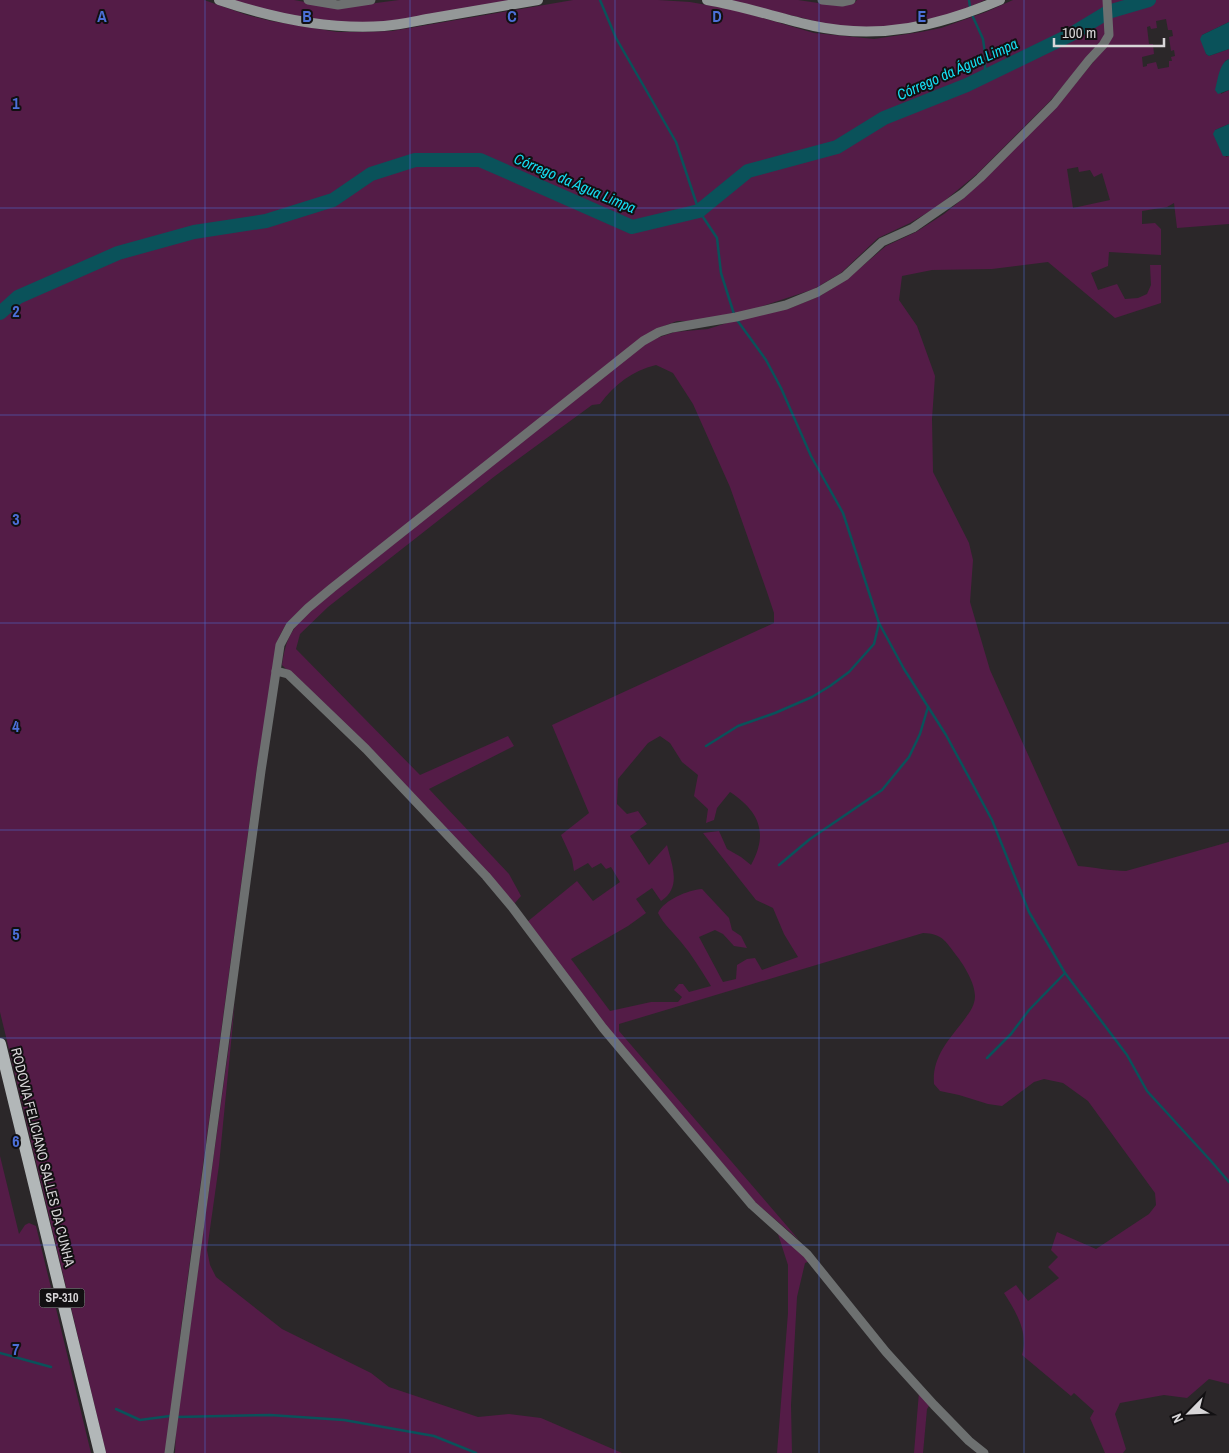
<svg xmlns="http://www.w3.org/2000/svg" width="1229" height="1453" font-family="'Archivo Narrow',sans-serif">
  <style>
    .green { fill: #541c47; fill-rule: evenodd }
    .water { fill: #0a525a }
    .lines { fill: none; stroke-linecap: round; stroke-linejoin: round }
    .stream { stroke: #0a525a; stroke-width: 2.5 }
    .river { stroke: #0a525a; stroke-width: 14 }
    .street { stroke: #6d7070; stroke-width: 9 }
    .secondary { stroke: #949898; stroke-width: 10 }
    .primary { stroke: #b2b7b8; stroke-width: 12 }
    .grid { fill: none; stroke: #4c70d8; stroke-width: 1; stroke-opacity: 0.55 }
    .labels { text-anchor: middle; dominant-baseline: central; stroke-width: 4; stroke-linejoin: round; paint-order: stroke }
    .shield { fill: #121012; stroke: #9d9b9d; stroke-width: 1 }
    .shield-label { font-size: 12px; font-weight: bold; fill: #d8d6d8 }
    .street-label { font-size: 14px; fill: #d8d6d8; stroke: #121012 }
    .water-label { font-size: 15px; font-style: italic; fill: #15def2; stroke: #121012 }
    .grid-label { font-size: 16px; text-anchor: middle; font-weight: bold; fill: #4c70d8; stroke: #121012; stroke-width: 4; stroke-linejoin: round; paint-order: stroke }
  </style>
  <rect width="100%" height="100%" fill="#2b2729"/>
  <g class="green">
    <path d="M0,0h204l43,15 24,6 66,11h23l32,-1 181,-31h85l32,2 45,8 79,23 60,6 47,-7 20,-4 45,-16 27,-12h90l4,34 -57,67 -73,73 -40,33 -27,16 -32,15 -37,35 -27,16 -75,25 -45,7h-17l-21,8 -352,277 -18,18 -7,13 -23,137 -74,546 -16,133h-60l-106,-441z"/>
    <path d="M228,0h66l44,8 61,-8h116l-107,19 -46,5 -67,-7z"/>
    <path d="M724,0h74l27,4 29,-1 3,-3h128c-44,21 -96,32 -145,27 -12,-1 -25,-6 -37,-9 -26,-6 -53,-12 -79,-18z"/>
    <path d="M1109,0h120v22l-27,13 4,19 3,2 20,-7v10l-4,2 -4,33 8,-4v34l-14,6 11,27 3,-1v68l-52,4 -3,-25 -7,4 -25,4v13l13,-1 6,6v26l-52,-3 -1,14 -17,7 7,17 19,-6 8,15 13,-1 9,-4 4,-9 -1,-20h11v38l-46,15 -67,-56 -56,7 -60,1 -30,6 -3,24 18,26 18,50 -3,43 1,53 36,71 4,17 -3,42 20,68 88,196c16,1 32,5 48,5l103,-29v542l-20,-5 -22,19 -23,-3 -44,8 -5,11 11,35 -3,4h-18l-15,-35 4,-7 -20,-18 -3,3 -49,-41c7,-22 -6,-43 -18,-62l12,-8 12,16 31,-23 -11,-11 10,-10 -7,-7 6,-18 39,17 53,-35 7,-9 -1,-12 -67,-92 -25,-18 -19,-4 -10,3 -32,24 -14,-2 -29,-9 -19,-4 -6,-7c-2,-27 14,-43 30,-64 5,-7 11,-14 11,-24 0,-13 -11,-31 -19,-41 -11,-15 -14,-21 -33,-22l-304,91v7l180,209 -44,-38 -150,-176 -78,-104 50,-41 16,20 27,-19 -9,-15 -5,2 -5,-6 -9,5 -4,-5 -14,8 -2,-12 -11,-24 28,-22 -37,-88 222,-102v-10l-7,-21 -37,-105 -37,-83 -20,-31 -17,-8c-24,6 -41,19 -56,39l-8,1 -97,71 -167,131 -28,27 -4,15 124,126 88,-39 6,10 -85,43 80,85 12,22 -7,8 -232,-239c4,-26 8,-34 27,-53l336,-270 30,-10 33,-3 22,-7 58,-13 32,-13 27,-17 39,-33 30,-14 28,-18 21,-17 91,-90 49,-59c12,-15 6,-30 4,-48zM1166,19l2,11h4l1,6 -4,1 2,14 3,-1 1,6 -4,1 1,4h-3v6l-11,2 -2,-7 -9,2v2l-4,1 -1,-10 12,-3 -1,-10h-4l-2,-17 3,-1 1,3 6,-1 -1,-7zM1078,167l1,5 11,-2 4,7 8,-4 8,27 -37,8 -6,-39zM660,736l10,7 12,19 16,13 -4,21 14,13 -2,14 8,-3 3,-12 13,-16c29,19 39,41 21,73l-10,-8 -14,-8 -8,-18 -16,2 53,67 17,8 11,26 14,23 -36,13 -7,-12 -8,1 -10,6 -1,14 -13,3 -24,-45 16,-7 8,4 11,12 13,2 -6,-12 -9,-6 -3,-12 -27,-29c-14,1 -38,11 -44,24 6,12 15,19 23,29 11,13 20,28 30,44l-22,6 -6,-8h-4l-5,6 8,7 -4,5h-27l-41,9 -39,-52 57,-33 18,-13 -10,-14 16,-11 9,13c21,-14 11,-35 6,-56l-18,20 -19,-29 17,-12 -9,-13 -11,3 -10,-10 1,-25 30,-36z"/>
    <path d="M235,1002l-16,163 -12,85 3,15 6,12 66,52 89,44 18,14 89,30 31,-3 32,4 81,35h-447l1,-24 15,-110z"/>
    <path d="M0,1156l19,78 6,-9 4,-2 7,3 55,227h-91z"/>
    <path d="M777,1231l33,30 -5,2 -8,34 -6,108 1,48h-15l11,-140v-48z"/>
    <path d="M919,1392l13,14h-3l-2,3 -4,44h-9z"/>
  </g>
  <g class="water">
    <path d="M1229,22v27l-20,7 -3,-2 -6,-15 2,-4z"/>
    <path d="M1229,59v31l-11,4 -3,-4c3,-10 4,-27 14,-31z"/>
    <path d="M1229,124v32h-6l-10,-22 2,-4z"/>
  </g>
  <g class="lines">
    <g class="stream">
      <path d="M600,0l16,38 60,104 23,69 18,27 4,35 13,41"/>
      <path d="M969,0l1,7"/>
      <path d="M973,17l10,22 2,14v23"/>
      <path d="M737,320l29,40 15,28 30,68 32,57 36,110 25,46 42,66 46,85 37,92 36,61 62,82 20,36 64,70 18,21"/>
      <path d="M706,746l32,-20 37,-13 37,-16 18,-11 19,-14 25,-28 5,-21"/>
      <path d="M779,865l31,-26 72,-49 27,-33 11,-23 8,-27"/>
      <path d="M987,1058l24,-24 18,-24 36,-37"/>
      <path d="M0,1353l51,14"/>
      <path d="M116,1409l24,11 30,-4"/>
      <path d="M177,1417l93,-2 74,5 90,16 42,17"/>
    </g>
    <path class="river" d="M0,313l18,-16 100,-44 76,-21 72,-11 67,-21 38,-26 44,-14h65l152,67 67,-16 49,-40 89,-24 47,-29 83,-33 103,-50 38,-23 41,-12"/>
    <g class="street">
      <path d="M308,0l30,5 33,-5"/>
      <path d="M822,0l20,2 9,-2"/>
      <path d="M276,671l12,3 78,75 120,127 26,31 91,121 149,177 55,49 79,98 48,53 35,36 15,12"/>
      <path d="M169,1453l92,-682 19,-126 10,-19 18,-18 24,-20 311,-247 16,-9 13,-4 64,-11 50,-12 32,-13 27,-16 37,-34 31,-14 49,-34 18,-16 74,-74 35,-44 14,-15 6,-10 -2,-35"/>
    </g>
    <g class="secondary">
      <path d="M219,0c53,18 109,30 165,26 16,-1 32,-5 49,-8 35,-6 70,-12 105,-18"/>
      <path d="M707,0c36,6 71,18 107,26 66,14 125,0 186,-26"/>
    </g>
    <path class="primary" d="M0,1044l100,409"/>
  </g>
  <path class="grid" d="M205,0v1453M410,0v1453M615,0v1453M819,0v1453M1024,0v1453M0,208h1229M0,415h1229M0,623h1229M0,830h1229M0,1038h1229M0,1245h1229"/>
  <g class="labels">
    <rect class="shield" x="39.5" y="1288.5" width="45" height="19" rx="4"/>
    <g class="shield-label">
      <text x="62" y="1298">SP-310</text>
    </g>
    <g class="street-label">
      <text transform="translate(43 1157) rotate(76)">RODOVIA FELICIANO SALLES DA CUNHA</text>
    </g>
    <g class="water-label">
      <text transform="translate(957 69) rotate(-24)">Córrego da Água Limpa</text>
      <text transform="translate(575 183) rotate(23)">Córrego da Água Limpa</text>
    </g>
  </g>
  <g class="grid-label">
    <text x="102" y="22">A</text>
    <text x="307" y="22">B</text>
    <text x="512" y="22">C</text>
    <text x="717" y="22">D</text>
    <text x="922" y="22">E</text>
    <text x="16" y="109">1</text>
    <text x="16" y="317">2</text>
    <text x="16" y="525">3</text>
    <text x="16" y="732">4</text>
    <text x="16" y="940">5</text>
    <text x="16" y="1147">6</text>
    <text x="16" y="1355">7</text>
  </g>
  <g transform="translate(1189 1413) rotate(246)" stroke="#121012" stroke-width="4" paint-order="stroke">
  <path d="M0-4L9 19L0 12L-9 19Z" fill="#d8d6d8"/>
  <text y="-8" font-size="14" font-weight="bold" text-anchor="middle" fill="#d8d6d8">N</text>
  </g>
  <path d="M1054 38v8h110v-8" fill="none" stroke="#d8d6d8" stroke-width="2.5"/>
  <text x="1062" y="38" font-size="15" fill="#d8d6d8" stroke="#121012" stroke-width="4" paint-order="stroke">100 m</text>
</svg>
